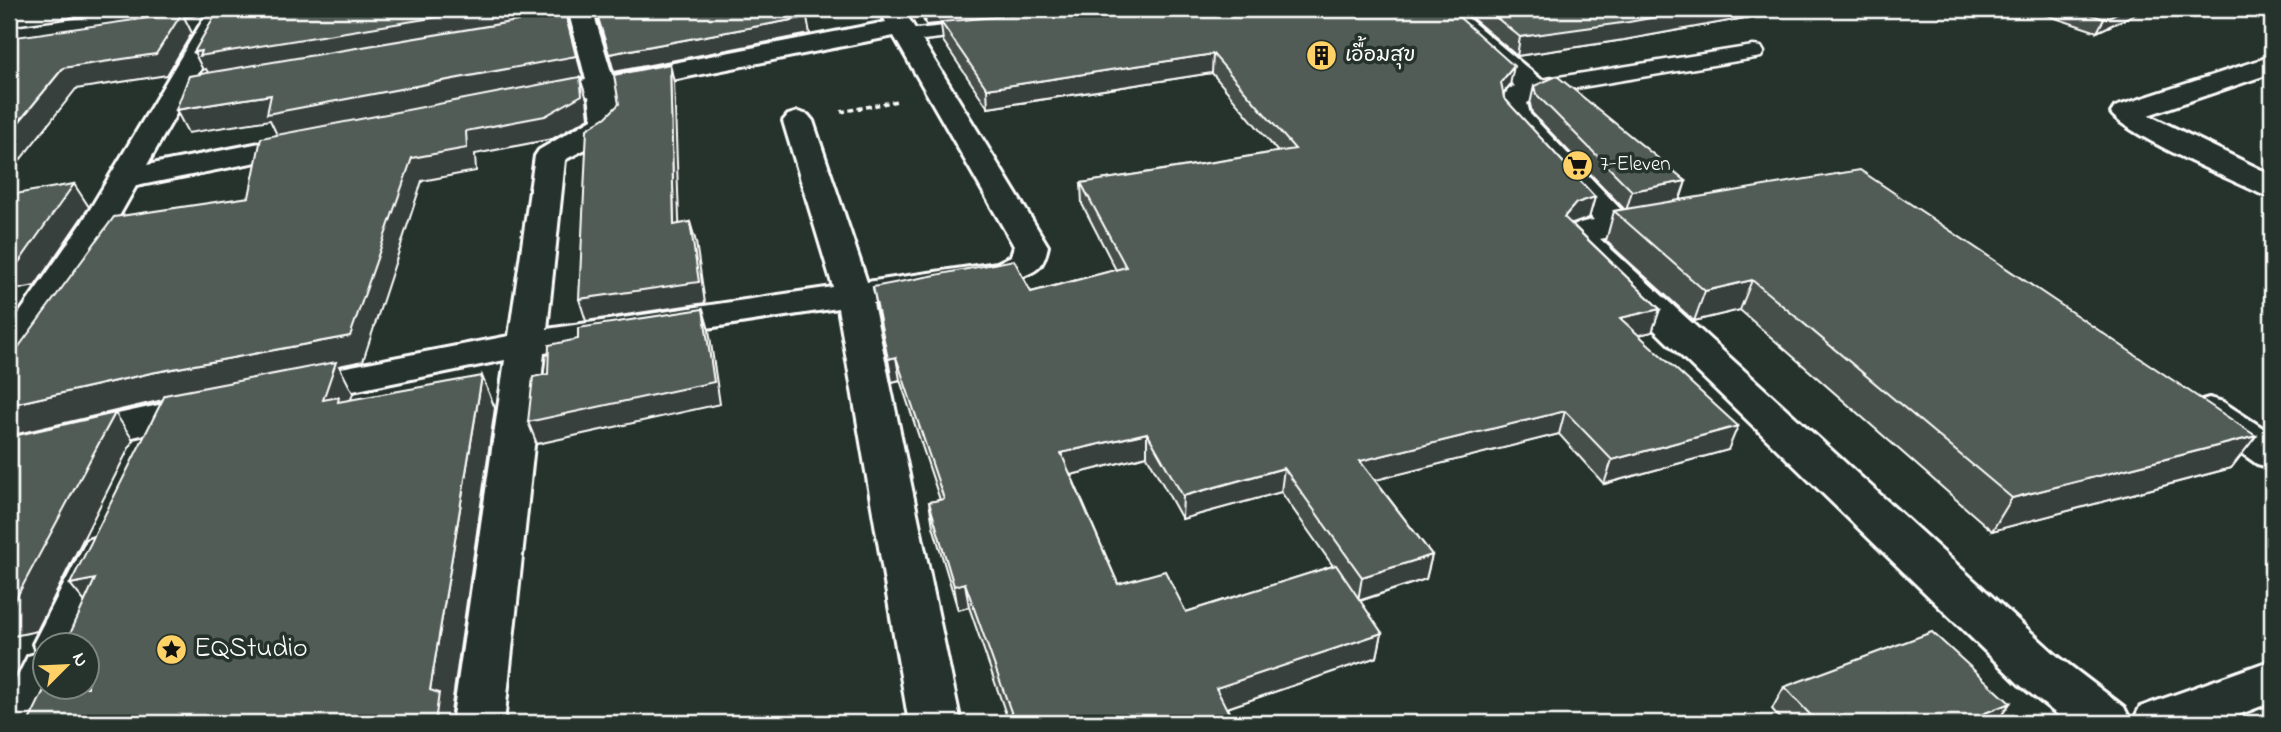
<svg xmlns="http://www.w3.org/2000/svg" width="2281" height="732" font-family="'Indie Flower','Playpen Sans Thai',sans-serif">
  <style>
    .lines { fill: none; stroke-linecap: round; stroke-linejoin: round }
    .lane-casing { stroke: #fff; stroke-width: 5 }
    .street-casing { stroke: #fff; stroke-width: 6 }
    .path { stroke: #fff; stroke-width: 3.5; stroke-dasharray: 5 3.5; stroke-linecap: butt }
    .lane { fill: #26332d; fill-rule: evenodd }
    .street { fill: #26332d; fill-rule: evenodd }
    .wall { fill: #464f4b; stroke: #fff; stroke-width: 2; fill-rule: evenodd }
    .shaded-wall { fill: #39403d; stroke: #fff; stroke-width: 2 }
    .building { fill: #515c57; stroke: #fff; stroke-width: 2 }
    .labels { text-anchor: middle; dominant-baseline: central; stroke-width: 7; stroke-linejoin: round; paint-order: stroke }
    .far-poi-label { font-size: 21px; fill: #fff; stroke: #26332d; text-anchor: start }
    .near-poi-label { font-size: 28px; fill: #fff; stroke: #26332d; text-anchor: start }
  </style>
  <rect width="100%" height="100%" fill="#26332d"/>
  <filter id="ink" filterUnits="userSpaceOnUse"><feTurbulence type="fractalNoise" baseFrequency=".0143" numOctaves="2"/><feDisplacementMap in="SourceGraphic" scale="14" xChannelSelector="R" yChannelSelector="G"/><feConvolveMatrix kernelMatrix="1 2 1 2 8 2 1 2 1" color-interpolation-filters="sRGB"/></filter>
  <g filter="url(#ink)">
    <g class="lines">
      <defs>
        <g id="lane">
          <path d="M148,9h53l-3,4 -7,2 -182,25v-12z"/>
          <path d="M984,22l7,2 3,4 -3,4 -85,10 -7,-2 -4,-4 4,-4 7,-2z"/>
          <path d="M1753,46l8,1 3,5 -3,5 -227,38 -8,-2 -3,-5 3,-5 8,-2z"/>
        </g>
        <g id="street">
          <path d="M568,9h24l20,66 274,-53 -7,-13h24l145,237c-5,23 -10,24 -31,33l-144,24 88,420h-52l-71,-415 -294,45 -40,370h-52l53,-363 -211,43 -14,-4 -6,-9 6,-9 14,-4 215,-41 26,-180 4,-6 53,-31 -3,-23 -58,11 -10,-2 -4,-6 4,-6 65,-13zM894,36l120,210 -3,10 -14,7 -130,19 -54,-161 -5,-6 -10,-3 -10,3 -5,6 50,166 -286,42 18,-169c20,-12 43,-19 57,-39l-6,-30z"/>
          <path d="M1430,9h27l87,73 4,6 -4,6 -17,9 3,11 95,100 37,-7 12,3 4,7 -4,7 -74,15 456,416 68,52 8,16 8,-16 132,-47v42l-55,21h-149l-48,-38 -454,-441 -5,-7c8,-12 20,-15 33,-17l-92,-104 -3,-13 10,-14 6,-3z"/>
          <path d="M216,12l9,3 4,5 -34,59 40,-6 10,2 4,6 -4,6 -60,11 -38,67 164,-32 11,3 4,6 -4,6 -11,3 -175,35 -23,41 -91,136 -13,4v-39l71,-102 123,-206 4,-5z"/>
          <path d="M2272,56v17l-124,42 124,60v21l-11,-2c-30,-15 -135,-59 -150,-81l4,-6z"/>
          <path d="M204,395l14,4 6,9 -6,9 -209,49v-28z"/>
          <path d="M2209,398l14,4 49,32v34l-15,-4 -62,-44 -6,-9 6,-9z"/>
          <path d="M103,535l16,5 7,12 -44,92h-36v42h18l-18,37h-37v-29l19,-38 10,-3 -5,-9 54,-104z"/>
        </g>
      </defs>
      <use href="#lane" class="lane-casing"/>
      <use href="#street" class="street-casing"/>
      <path class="path" d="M841,112l56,-11"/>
      <use href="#lane" class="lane"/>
      <use href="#street" class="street"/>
    </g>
    <g class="wall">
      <path d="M918,9h532l60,76 -7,9 1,4 91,99 -6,21 -17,6 88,85 -8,23 -13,3 89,115 -124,34 -45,-50 -184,46 57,75 -6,24 -66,22 22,32 -5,24 -150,51 7,15h-225l-40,-116 -11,3 -25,-84 -4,-24 11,-2 -40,-120 -8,2 -19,-95 158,5 85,-22 -34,-66 -1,-21 197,-31 -66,-79 -224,35 -45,-67 -2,-17 -15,1zM1147,456l35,63 99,-27 52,74 -147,46 -68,-28 -47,-109z"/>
      <path d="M1461,9h292l-2,8 -127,23 -107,16z"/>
      <path d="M2028,9h118l-49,23z"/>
      <path d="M1534,86l152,95 -6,19 576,236 -25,32 -239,63 -252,-221 -46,11 -88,-80 8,-30 10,-2 -92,-96 -2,-9z"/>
      <path d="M1784,687l226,16 -14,20h-212l-12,-14z"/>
    </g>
    <g class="shaded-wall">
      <path d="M67,9h64l-60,8z"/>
      <path d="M487,9h80l-1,5h-1l18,64h-3l7,21 2,19 -37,21 -77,15 1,17 -54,10 -59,180 -24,5 14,27 -6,19 -180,-13 -158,37v-31l142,-32 199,-37 -72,-199 -8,-17 -82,13 -12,-23 95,-15 305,-39 -367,18 -3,-5 -3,1 -9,-18z"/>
      <path d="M924,9h166l-164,16z"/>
      <path d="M1699,9h54l-2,8 -127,23 -107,16 3,-19z"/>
      <path d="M2125,9h21l-49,23 7,-13z"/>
      <path d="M182,13l10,20 -25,42 -91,14 -67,85v-40l54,-66z"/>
      <path d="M807,17l3,17 -196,38 -5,-18z"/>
      <path d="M1213,54l-1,19 -224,35 -1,-19z"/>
      <path d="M670,64l4,18 6,163 -6,-20z"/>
      <path d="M1514,66l-4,19 -13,16 4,-19z"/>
      <path d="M1686,181l-7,20 -53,10 6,-20z"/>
      <path d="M74,184l15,23 -54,79 -26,5v-27z"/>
      <path d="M1595,197l-6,21 -19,7 -6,-8 12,-14z"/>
      <path d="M690,222l6,20 9,61 -119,18 -7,-22z"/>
      <path d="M1752,280l-12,30 -46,11 11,-30z"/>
      <path d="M703,309l6,21 11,74 -183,40 -9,-22z"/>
      <path d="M1660,309l-8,23 -38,9 6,-23z"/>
      <path d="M896,357l4,23 -8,2 -4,-23z"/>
      <path d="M482,376l13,32 -44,304 6,11h-22l-5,-33z"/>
      <path d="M1565,411l-6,23 -203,51 4,-24z"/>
      <path d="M115,413l18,27 -96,191 -28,6v-32z"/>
      <path d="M1738,426l-10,24 -124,34 8,-24z"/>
      <path d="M1147,433v23l-84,21 -2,-24z"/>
      <path d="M2256,436l-25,32 -239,63 20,-33z"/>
      <path d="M1284,468l-3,24 -99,27 1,-23z"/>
      <path d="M1432,555l-6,24 -68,22 4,-24z"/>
      <path d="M95,579l2,38 -27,-33z"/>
      <path d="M965,583l4,24 -11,3 -4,-24z"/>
      <path d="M1382,633l-5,24 -162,55 1,-24z"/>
      <path d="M2010,703l-14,20h-36z"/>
    </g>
    <g class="building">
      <path d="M219,9h268l-288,47 2,-5 -7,1z"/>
      <path d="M607,9h195l5,8 -198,37 -13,-43z"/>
      <path d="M1081,9h369l64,57 -13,16 3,16 91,99 -19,6 -12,14 96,92 -40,9 118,108 -126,34 -47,-49 -205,50 72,94 -70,22 -78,-109 -101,28 -36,-63 -86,20 57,131 47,-13 21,41 150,-47 46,68 -166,55 18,35h-219l-50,-140 -11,3 -25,-84 15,-3 -48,-142 -8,2 -15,-72 141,-27 17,32 95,-25 -45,-84 214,-34 -82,-95 -226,35 -46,-67z"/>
      <path d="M1486,9h213l-70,13 -109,15z"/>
      <path d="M2074,9h51l-21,10z"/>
      <path d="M182,13l-26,41 -93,14 -54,66v-96z"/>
      <path d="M565,13l11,43 -309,58 4,-19 -95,15 13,-34z"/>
      <path d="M670,64l4,161 16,-3 9,60 -120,17 8,-170 19,-12 13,-13 -5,-29z"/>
      <path d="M1557,76l129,105 -54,10 -96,-97 -2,-8z"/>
      <path d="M580,77l2,18 -37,21 -79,15 1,17 -55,10 -62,178 -199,37 -142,32v-45l105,-143 135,-20 12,-59z"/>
      <path d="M1860,170l396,266 -244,62 -260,-218 -47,11 -91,-80z"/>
      <path d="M74,184l-55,78 -10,2v-69z"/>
      <path d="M703,309l11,73 -186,40 5,-45 15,-3 1,-29 29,-6v-11z"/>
      <path d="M336,362l-13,38 16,-3 -1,5 144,-26 -52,314 9,3 -4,30h-407l18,-37 42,1v-42h-23l30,-66 -25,5 95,-189z"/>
      <path d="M115,413l-102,191 -4,1v-168z"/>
      <path d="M1932,632l78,71 -50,20h-142l-34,-36z"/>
    </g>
  </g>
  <defs>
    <symbol id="building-disc" viewBox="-11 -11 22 22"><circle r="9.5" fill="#ffd166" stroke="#26332d"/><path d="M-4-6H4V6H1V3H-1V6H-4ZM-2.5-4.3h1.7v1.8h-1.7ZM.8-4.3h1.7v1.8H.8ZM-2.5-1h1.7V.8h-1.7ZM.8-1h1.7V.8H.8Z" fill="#111"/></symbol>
    <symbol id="supermarket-disc" viewBox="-11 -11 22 22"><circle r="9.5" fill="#ffd166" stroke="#26332d"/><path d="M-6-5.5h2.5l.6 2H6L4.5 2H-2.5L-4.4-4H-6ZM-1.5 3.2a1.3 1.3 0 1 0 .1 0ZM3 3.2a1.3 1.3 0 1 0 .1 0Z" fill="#111"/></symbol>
    <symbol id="sight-disc" viewBox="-11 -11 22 22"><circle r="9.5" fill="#ffd166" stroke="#26332d"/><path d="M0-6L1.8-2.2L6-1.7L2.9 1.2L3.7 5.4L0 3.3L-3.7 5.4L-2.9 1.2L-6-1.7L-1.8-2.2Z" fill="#111"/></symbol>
  </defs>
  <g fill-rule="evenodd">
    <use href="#building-disc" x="1304" y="38" width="35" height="35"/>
    <use href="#supermarket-disc" x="1560" y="148" width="35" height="35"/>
    <use href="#sight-disc" x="154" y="632" width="35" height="35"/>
  </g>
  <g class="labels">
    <g class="far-poi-label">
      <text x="1345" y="56">เอื้อมสุข</text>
      <text x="1600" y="165">7-Eleven</text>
    </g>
    <g class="near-poi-label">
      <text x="194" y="649">EQStudio</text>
    </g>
  </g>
  <rect width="2281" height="732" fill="none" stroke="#26332d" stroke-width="35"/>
  <rect x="18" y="18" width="2246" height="697" fill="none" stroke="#fff" stroke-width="2.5" filter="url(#ink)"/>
  <g transform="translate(66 666) rotate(66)"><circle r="33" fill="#26332d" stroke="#7d8581" stroke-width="2"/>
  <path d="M0-5L12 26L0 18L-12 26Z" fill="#ffd166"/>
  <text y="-10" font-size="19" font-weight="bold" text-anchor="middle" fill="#ffffff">N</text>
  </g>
</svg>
